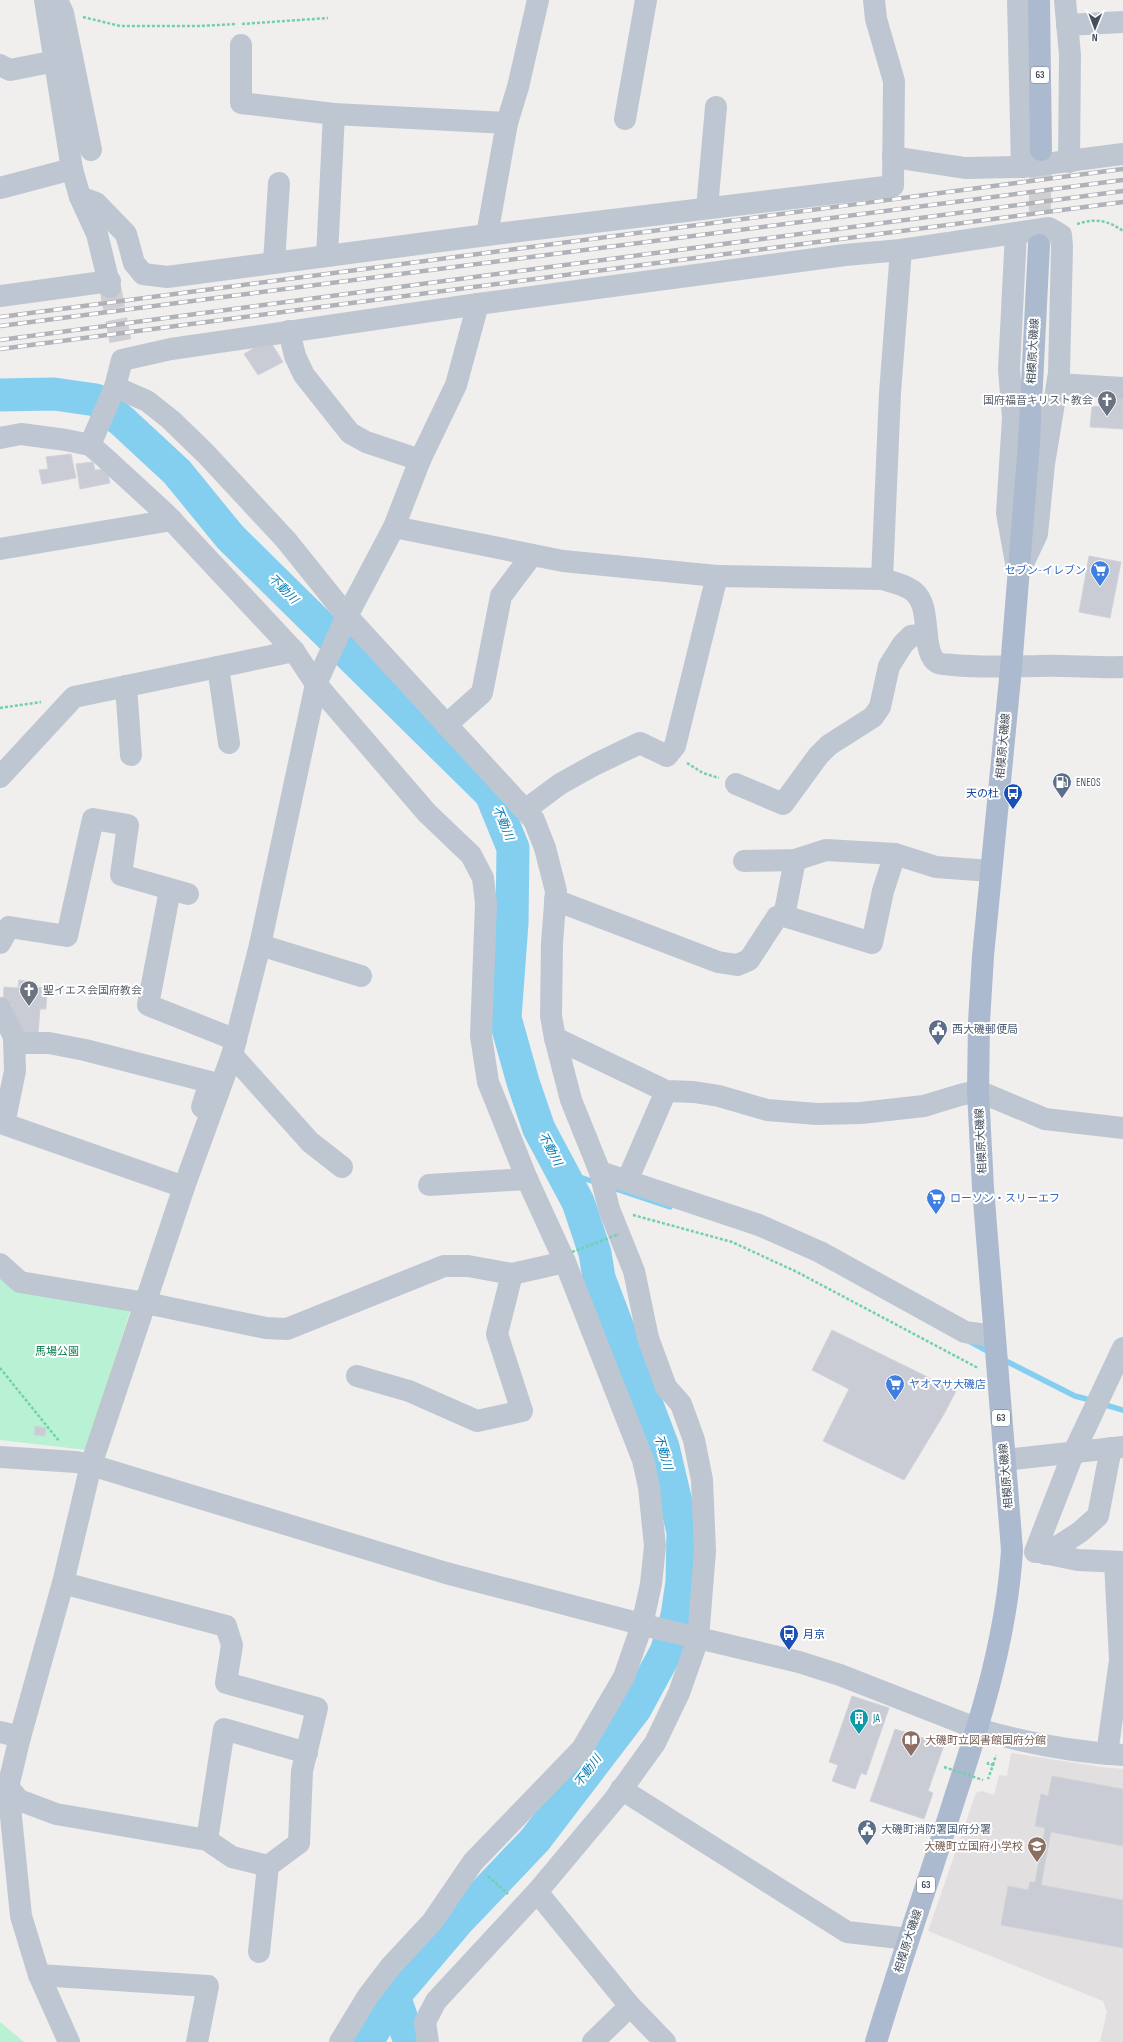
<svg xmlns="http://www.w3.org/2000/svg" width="1123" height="2042" font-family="'Sofia Sans Condensed','Noto Sans JP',sans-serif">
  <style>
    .education { fill: #e2dfe0 }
    .green { fill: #b9f1d5 }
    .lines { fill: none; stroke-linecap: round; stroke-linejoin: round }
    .stream { stroke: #84cff0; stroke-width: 5.5 }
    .river { stroke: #84cff0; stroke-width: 33 }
    .building { fill: #c9ccd4; stroke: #d2d3da }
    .minor-tunnel { stroke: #cfced1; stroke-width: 22; stroke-dasharray: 22 11; stroke-linecap: butt }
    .major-tunnel { stroke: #cfced1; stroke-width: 22; stroke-dasharray: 22 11; stroke-linecap: butt }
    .path { stroke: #70d1ab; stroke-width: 2.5; stroke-dasharray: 3 2; stroke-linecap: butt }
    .minor { stroke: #bec7d1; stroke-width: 22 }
    .major { stroke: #acbacf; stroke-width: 22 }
    .rail-casing { stroke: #b0b2b9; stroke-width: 4.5 }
    .rail { stroke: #fff; stroke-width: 3; stroke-dasharray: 9; stroke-linecap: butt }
    .path-bridge { stroke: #70d1ab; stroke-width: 2.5; stroke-dasharray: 3 2; stroke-linecap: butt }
    .labels { text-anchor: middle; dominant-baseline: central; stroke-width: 4; stroke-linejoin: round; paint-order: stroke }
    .shield { fill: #fff; stroke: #7d848d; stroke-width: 1 }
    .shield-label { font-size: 10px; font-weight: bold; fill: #454f5c }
    .street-label { font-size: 11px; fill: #454f5c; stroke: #fff }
    .worship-label { font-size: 11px; fill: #5b616d; stroke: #fff; text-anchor: end }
    .shop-label { font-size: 11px; fill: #366cbe; stroke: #fff; text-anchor: start }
    .service-label { font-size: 11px; fill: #4e5e75; stroke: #fff; text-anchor: start }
    .transit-label { font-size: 11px; fill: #164399; stroke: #fff; text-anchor: end }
    .park-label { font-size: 11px; fill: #128256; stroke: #fff }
    .culture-label { font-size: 11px; fill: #0d838f; stroke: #fff; text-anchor: start }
    .education-label { font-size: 11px; fill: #785e54; stroke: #fff; text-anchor: start }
    .water-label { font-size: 12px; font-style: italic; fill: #057ab0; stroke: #fff }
  </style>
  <rect width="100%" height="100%" fill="#f1eeee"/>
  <path class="education" d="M1011,1753l91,14 21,2v273h-23l7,-30 -4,-11 -175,-70 48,-138 5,-2 13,4 5,-20 8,1z"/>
  <g class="green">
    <path d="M0,1275l130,36 -44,139 -86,-10z"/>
    <path d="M0,2022l24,20h-24z"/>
  </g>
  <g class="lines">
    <g class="stream">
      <path d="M561,1171l37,12"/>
      <path d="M610,1187l60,20"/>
      <path d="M969,1341l22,12"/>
      <path d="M1002,1359l73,37 19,5"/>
      <path d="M1102,1404l21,6"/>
    </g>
    <g class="river">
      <path d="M0,395l54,-1 42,6 26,21 55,51 53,65 261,257 22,54 -1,75 -7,95 18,64 16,47 39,73 17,51 4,25 64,169 20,85 -1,50 -5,34 -11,36 -31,57 -100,131 -78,82 -63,74 -27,46"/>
      <path d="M394,1996l16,46"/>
    </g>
  </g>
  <g class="building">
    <path d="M269,339l14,23 -25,13 -14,-21z"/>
    <path d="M1107,392l16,1v36l-33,-2 2,-21 10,1v-4h4z"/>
    <path d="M71,454l5,24 -34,6 -3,-14 9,-1 -2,-12z"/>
    <path d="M93,462l2,8 12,-1 3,14 -30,6 -4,-25z"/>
    <path d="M1089,556l32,6 -11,56 -31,-6z"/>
    <path d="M19,980l16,2v5l12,1 -1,21h-6l-2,26 -28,-2 2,-28h-9l1,-18 14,1z"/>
    <path d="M832,1330l124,61 -12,23 -40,66 -81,-39 26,-52 -37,-19z"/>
    <path d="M35,1426l11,2 -1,8 -11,-1z"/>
    <path d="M852,1696l37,12 -23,67 -5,-2 -6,16 -23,-8 6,-16 -9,-3z"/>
    <path d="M895,1729l49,16 -16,46 5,2 -9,26 -54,-18z"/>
    <path d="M1052,1776l71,13v57l-72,-14 -10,53 82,15v48l-122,-23 7,-39 20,4 2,-8h5l10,-54 -10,-2 6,-32 7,2z"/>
  </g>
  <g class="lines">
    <path class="minor-tunnel" d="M110,287l11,57"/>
    <path class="major-tunnel" d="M1039,245l2,-95"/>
    <g class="path">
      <path d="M83,17l37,9h79l38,-2"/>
      <path d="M242,24l86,-6"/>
      <path d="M1077,224c19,-6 30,-4 46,7"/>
      <path d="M0,708l41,-6"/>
      <path d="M687,763l16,10 16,5"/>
      <path d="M633,1215l99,27 65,30 181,96"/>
      <path d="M0,1368l59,73"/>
      <path d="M988,1765v-2l5,2 -5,14"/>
      <path d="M993,1765l3,-10"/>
      <path d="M488,1876l20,18"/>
    </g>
    <g class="minor">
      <path d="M45,0l27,169 8,28 17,37 13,53"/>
      <path d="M57,0l6,13 28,137"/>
      <path d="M1018,0l4,167"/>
      <path d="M1065,0l5,55 -1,107"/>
      <path d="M1067,25l56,-3"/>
      <path d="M241,45v58l93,11 173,9"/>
      <path d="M0,65l10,5 46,-9"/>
      <path d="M625,119l21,-119"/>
      <path d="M893,157l72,11 57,-1 101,-13"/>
      <path d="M0,188l72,-19"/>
      <path d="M80,197l16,6 30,31 8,29 9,11 24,3 320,-42 406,-49 1,-105 -18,-62 -2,-19"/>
      <path d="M707,208l9,-101"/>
      <path d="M487,235l20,-112 11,-36 20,-87"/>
      <path d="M327,256l7,-142"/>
      <path d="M274,263l5,-80"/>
      <path d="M0,296l110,-15"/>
      <path d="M289,331l6,25 9,19 46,58 16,9 54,18"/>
      <path d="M1058,384l65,4"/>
      <path d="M115,387l32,14 24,19 35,34 80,86 61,76 187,204 11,28 11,43 -4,52 -1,73 4,22 111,53 28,1 25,4 48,14 50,4 44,-1 63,-7 36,-11 18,-4 67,28 78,9"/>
      <path d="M0,438l21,-4 45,6 24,5 14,12 61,56 129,138 22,33 111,129 44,42 12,23 3,25 -5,133 7,46 39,97 38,83 78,198 6,27 6,59 -4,38 -9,41 -18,52 -42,72 -109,113 -41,60 -41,44 -23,30 -28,46"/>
      <path d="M90,445l25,-58 7,-27 49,-11 307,-45 367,-49 56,-5 148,-22 12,7 1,12 -3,126 -15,91 -7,70 -18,38"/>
      <path d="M394,527l169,34 154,15"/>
      <path d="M0,549l172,-29"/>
      <path d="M1016,563l-9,-50 6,-95 -4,-49 7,-136"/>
      <path d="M882,579c10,3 22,5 31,12 21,16 6,61 25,72 4,2 11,1 15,2 31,3 55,1 85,1 28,-1 57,2 85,1"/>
      <path d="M218,667l11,76"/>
      <path d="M126,686l5,69"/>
      <path d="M446,725l36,-32 19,-97 31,-41"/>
      <path d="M0,777l74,-80 220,-46"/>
      <path d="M736,784l47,20 35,-48 11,-11 44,-28 7,-10 9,-41 14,-22 8,-8 16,-2"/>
      <path d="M525,810l35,-26 36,-20 44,-21 27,13 8,-10 42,-170 165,3 8,-186 11,-143"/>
      <path d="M795,860l-11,56 88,27 11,-52 12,-37"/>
      <path d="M744,861l51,-1 31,-10 69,4 41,13 55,4"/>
      <path d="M170,890l-22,115 88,35"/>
      <path d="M555,900l163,62 19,3 12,-5 28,-43 7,-1"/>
      <path d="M0,943l9,-16 58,9 26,-117 35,6 -7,50 67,19"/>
      <path d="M260,945l101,31"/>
      <path d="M0,1008l14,29 1,34 -11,53 180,63"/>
      <path d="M555,1038l16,62 29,72"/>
      <path d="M14,1043h35l36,7 125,32 -8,25"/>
      <path d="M232,1055l78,87 32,25"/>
      <path d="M627,1181l39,-90"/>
      <path d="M429,1185l98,-6"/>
      <path d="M0,1264l20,18 126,21 120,25 21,1 157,-63h24l44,8 53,-12"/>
      <path d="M357,1376l52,15 68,30 45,-10 -25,-77 15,-60"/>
      <path d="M0,1457l76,5 15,3 355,108 210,55 143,34 41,13 138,54c47,14 96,23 145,26"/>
      <path d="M1005,1460l118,-13"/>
      <path d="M1035,1552l38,-98 50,-106"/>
      <path d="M1039,1552l39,8 45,2"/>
      <path d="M1046,1554l34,-22 18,-16 13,-68"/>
      <path d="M63,1583l163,43 6,19 -6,38 91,25 -15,63 -3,72 -31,23 -9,86"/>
      <path d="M0,1732l20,5"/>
      <path d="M1107,1754l13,-94 -5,-98"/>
      <path d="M8,1787l11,13 37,14 151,26 25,17 36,9"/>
      <path d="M621,1789l226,143 61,7"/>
      <path d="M207,1840l17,-111 83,24"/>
      <path d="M537,1892l93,114 35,36"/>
      <path d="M39,1975l169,11 -11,56"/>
      <path d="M69,2042l-30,-67 -18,-59 -13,-129 12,-50 43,-154 28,-118 93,-278 48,-132 28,-110 56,-261 31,-68 47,-89 26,-67 36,-75 22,-81"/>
      <path d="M428,2042l-3,-20 11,-21 101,-109 77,-92 41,-57 24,-50 19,-54 7,-88 -3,-71 -8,-40 -13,-36 -15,-17 -18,-49 -14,-67 -25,-62 -9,-37 159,53 61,27 145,80 29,4"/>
      <path d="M593,2042l37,-36"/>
    </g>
    <g class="major">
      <path d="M1039,0l2,150"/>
      <path d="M876,2042c25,-83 54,-165 80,-248 26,-78 51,-160 56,-244l-29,-362 -5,-97 1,-69 4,-66 28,-288 18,-225 10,-198"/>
    </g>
    <defs>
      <g id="rail">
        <path d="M0,317l1123,-148"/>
        <path d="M0,326l1123,-146"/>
        <path d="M0,340l1123,-149"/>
        <path d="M0,349l1123,-147"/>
      </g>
    </defs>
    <use href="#rail" class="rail-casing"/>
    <use href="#rail" class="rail"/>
    <g class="path-bridge">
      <path d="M572,1252l47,-18"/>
      <path d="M944,1767l39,13"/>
    </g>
  </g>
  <defs>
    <symbol id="church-pin" viewBox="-11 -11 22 30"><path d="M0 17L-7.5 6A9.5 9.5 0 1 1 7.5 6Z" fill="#6b7280" stroke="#fff"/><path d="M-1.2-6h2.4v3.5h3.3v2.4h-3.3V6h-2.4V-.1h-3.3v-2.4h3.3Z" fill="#fff"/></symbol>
    <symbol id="supermarket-pin" viewBox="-11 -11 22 30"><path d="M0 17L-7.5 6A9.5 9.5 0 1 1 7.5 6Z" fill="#3f7fe0" stroke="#fff"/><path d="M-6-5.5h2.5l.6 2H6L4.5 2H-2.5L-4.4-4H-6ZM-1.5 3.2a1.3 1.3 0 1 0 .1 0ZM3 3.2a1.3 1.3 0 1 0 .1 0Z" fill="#fff"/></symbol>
    <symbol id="fuel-pin" viewBox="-11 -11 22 30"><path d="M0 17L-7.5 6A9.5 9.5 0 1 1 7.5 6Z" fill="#5c6f8a" stroke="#fff"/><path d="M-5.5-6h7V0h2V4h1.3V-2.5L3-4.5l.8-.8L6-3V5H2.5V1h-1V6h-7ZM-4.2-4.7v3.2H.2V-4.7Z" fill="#fff"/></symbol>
    <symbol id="bus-pin" viewBox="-11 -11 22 30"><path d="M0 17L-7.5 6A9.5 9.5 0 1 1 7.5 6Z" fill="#1a4fb4" stroke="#fff"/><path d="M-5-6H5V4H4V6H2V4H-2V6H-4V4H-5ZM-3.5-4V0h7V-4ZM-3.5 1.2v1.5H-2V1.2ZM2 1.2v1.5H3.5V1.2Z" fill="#fff"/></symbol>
    <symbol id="civic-pin" viewBox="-11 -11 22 30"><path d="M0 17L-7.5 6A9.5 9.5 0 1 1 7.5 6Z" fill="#5c6f8a" stroke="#fff"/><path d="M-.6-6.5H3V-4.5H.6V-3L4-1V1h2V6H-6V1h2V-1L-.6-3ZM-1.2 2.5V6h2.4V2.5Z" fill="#fff"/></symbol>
    <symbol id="building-pin" viewBox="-11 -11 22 30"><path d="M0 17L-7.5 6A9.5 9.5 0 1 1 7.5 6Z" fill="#0f9aa8" stroke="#fff"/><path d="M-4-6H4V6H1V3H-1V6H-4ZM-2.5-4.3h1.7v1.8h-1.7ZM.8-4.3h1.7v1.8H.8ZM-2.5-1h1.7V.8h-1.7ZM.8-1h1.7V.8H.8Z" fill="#fff"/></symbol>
    <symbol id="library-pin" viewBox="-11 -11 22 30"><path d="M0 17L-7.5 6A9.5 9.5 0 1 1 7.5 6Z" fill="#8d6e63" stroke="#fff"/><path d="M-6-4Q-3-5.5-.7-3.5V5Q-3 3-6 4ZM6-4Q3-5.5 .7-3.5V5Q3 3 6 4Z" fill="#fff"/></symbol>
    <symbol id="school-pin" viewBox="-11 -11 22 30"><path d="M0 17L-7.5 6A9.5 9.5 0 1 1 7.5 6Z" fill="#8d6e63" stroke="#fff"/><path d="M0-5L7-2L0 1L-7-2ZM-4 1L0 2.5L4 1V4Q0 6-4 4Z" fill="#fff"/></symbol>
  </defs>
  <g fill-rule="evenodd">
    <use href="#church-pin" x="1096" y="389" width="22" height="30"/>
    <use href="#supermarket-pin" x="1089" y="559" width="22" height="30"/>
    <use href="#fuel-pin" x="1051" y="771" width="22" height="30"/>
    <use href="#bus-pin" x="1002" y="782" width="22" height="30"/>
    <use href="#church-pin" x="18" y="979" width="22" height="30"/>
    <use href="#civic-pin" x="927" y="1018" width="22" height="30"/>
    <use href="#supermarket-pin" x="925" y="1187" width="22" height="30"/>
    <use href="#supermarket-pin" x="884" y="1373" width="22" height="30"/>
    <use href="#bus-pin" x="778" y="1623" width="22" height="30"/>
    <use href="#building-pin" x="848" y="1707" width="22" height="30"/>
    <use href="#library-pin" x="900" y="1729" width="22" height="30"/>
    <use href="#civic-pin" x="856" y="1818" width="22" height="30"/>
    <use href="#school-pin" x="1026" y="1835" width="22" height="30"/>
  </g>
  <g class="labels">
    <g class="shield">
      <rect x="1031" y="67" width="18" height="16" rx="3"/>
      <rect x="992" y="1410" width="18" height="16" rx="3"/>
      <rect x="917" y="1877" width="18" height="16" rx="3"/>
    </g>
    <g class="shield-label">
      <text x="1040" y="75">63</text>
      <text x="1001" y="1418">63</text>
      <text x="926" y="1885">63</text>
    </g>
    <g class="street-label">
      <text transform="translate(1033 351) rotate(-87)">相模原大磯線</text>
      <text transform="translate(1003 746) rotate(-85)">相模原大磯線</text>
      <text transform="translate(981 1141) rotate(-93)">相模原大磯線</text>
      <text transform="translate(1006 1476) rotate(-95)">相模原大磯線</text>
      <text transform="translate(908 1941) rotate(-72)">相模原大磯線</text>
    </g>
    <g class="worship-label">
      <text x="1093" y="400">国府福音キリスト教会</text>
      <text x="43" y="990" text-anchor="start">聖イエス会国府教会</text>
    </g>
    <g class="shop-label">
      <text x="1086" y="570" text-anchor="end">セブン-イレブン</text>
      <text x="950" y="1198">ローソン・スリーエフ</text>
      <text x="909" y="1384">ヤオマサ大磯店</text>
    </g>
    <g class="service-label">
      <text x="1076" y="782">ENEOS</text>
      <text x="952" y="1029">西大磯郵便局</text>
      <text x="881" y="1829">大磯町消防署国府分署</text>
    </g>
    <g class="transit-label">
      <text x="999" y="793">天の杜</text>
      <text x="803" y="1634" text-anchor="start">月京</text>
    </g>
    <g class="park-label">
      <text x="57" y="1351">馬場公園</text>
    </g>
    <g class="culture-label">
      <text x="873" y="1718">JA</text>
    </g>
    <g class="education-label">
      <text x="925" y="1740">大磯町立図書館国府分館</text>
      <text x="1023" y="1846" text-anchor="end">大磯町立国府小学校</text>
    </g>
    <g class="water-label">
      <text transform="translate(283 589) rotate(45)">不動川</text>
      <text transform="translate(503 823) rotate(67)">不動川</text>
      <text transform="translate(550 1149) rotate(62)">不動川</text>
      <text transform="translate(663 1452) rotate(74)">不動川</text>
      <text transform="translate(588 1771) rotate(-53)">不動川</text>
    </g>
  </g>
  <g transform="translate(1095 28) rotate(181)" stroke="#ffffff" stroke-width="3" paint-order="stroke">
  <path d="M0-3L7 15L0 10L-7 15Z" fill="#454f5c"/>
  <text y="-6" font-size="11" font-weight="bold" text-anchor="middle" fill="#454f5c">N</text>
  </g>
</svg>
